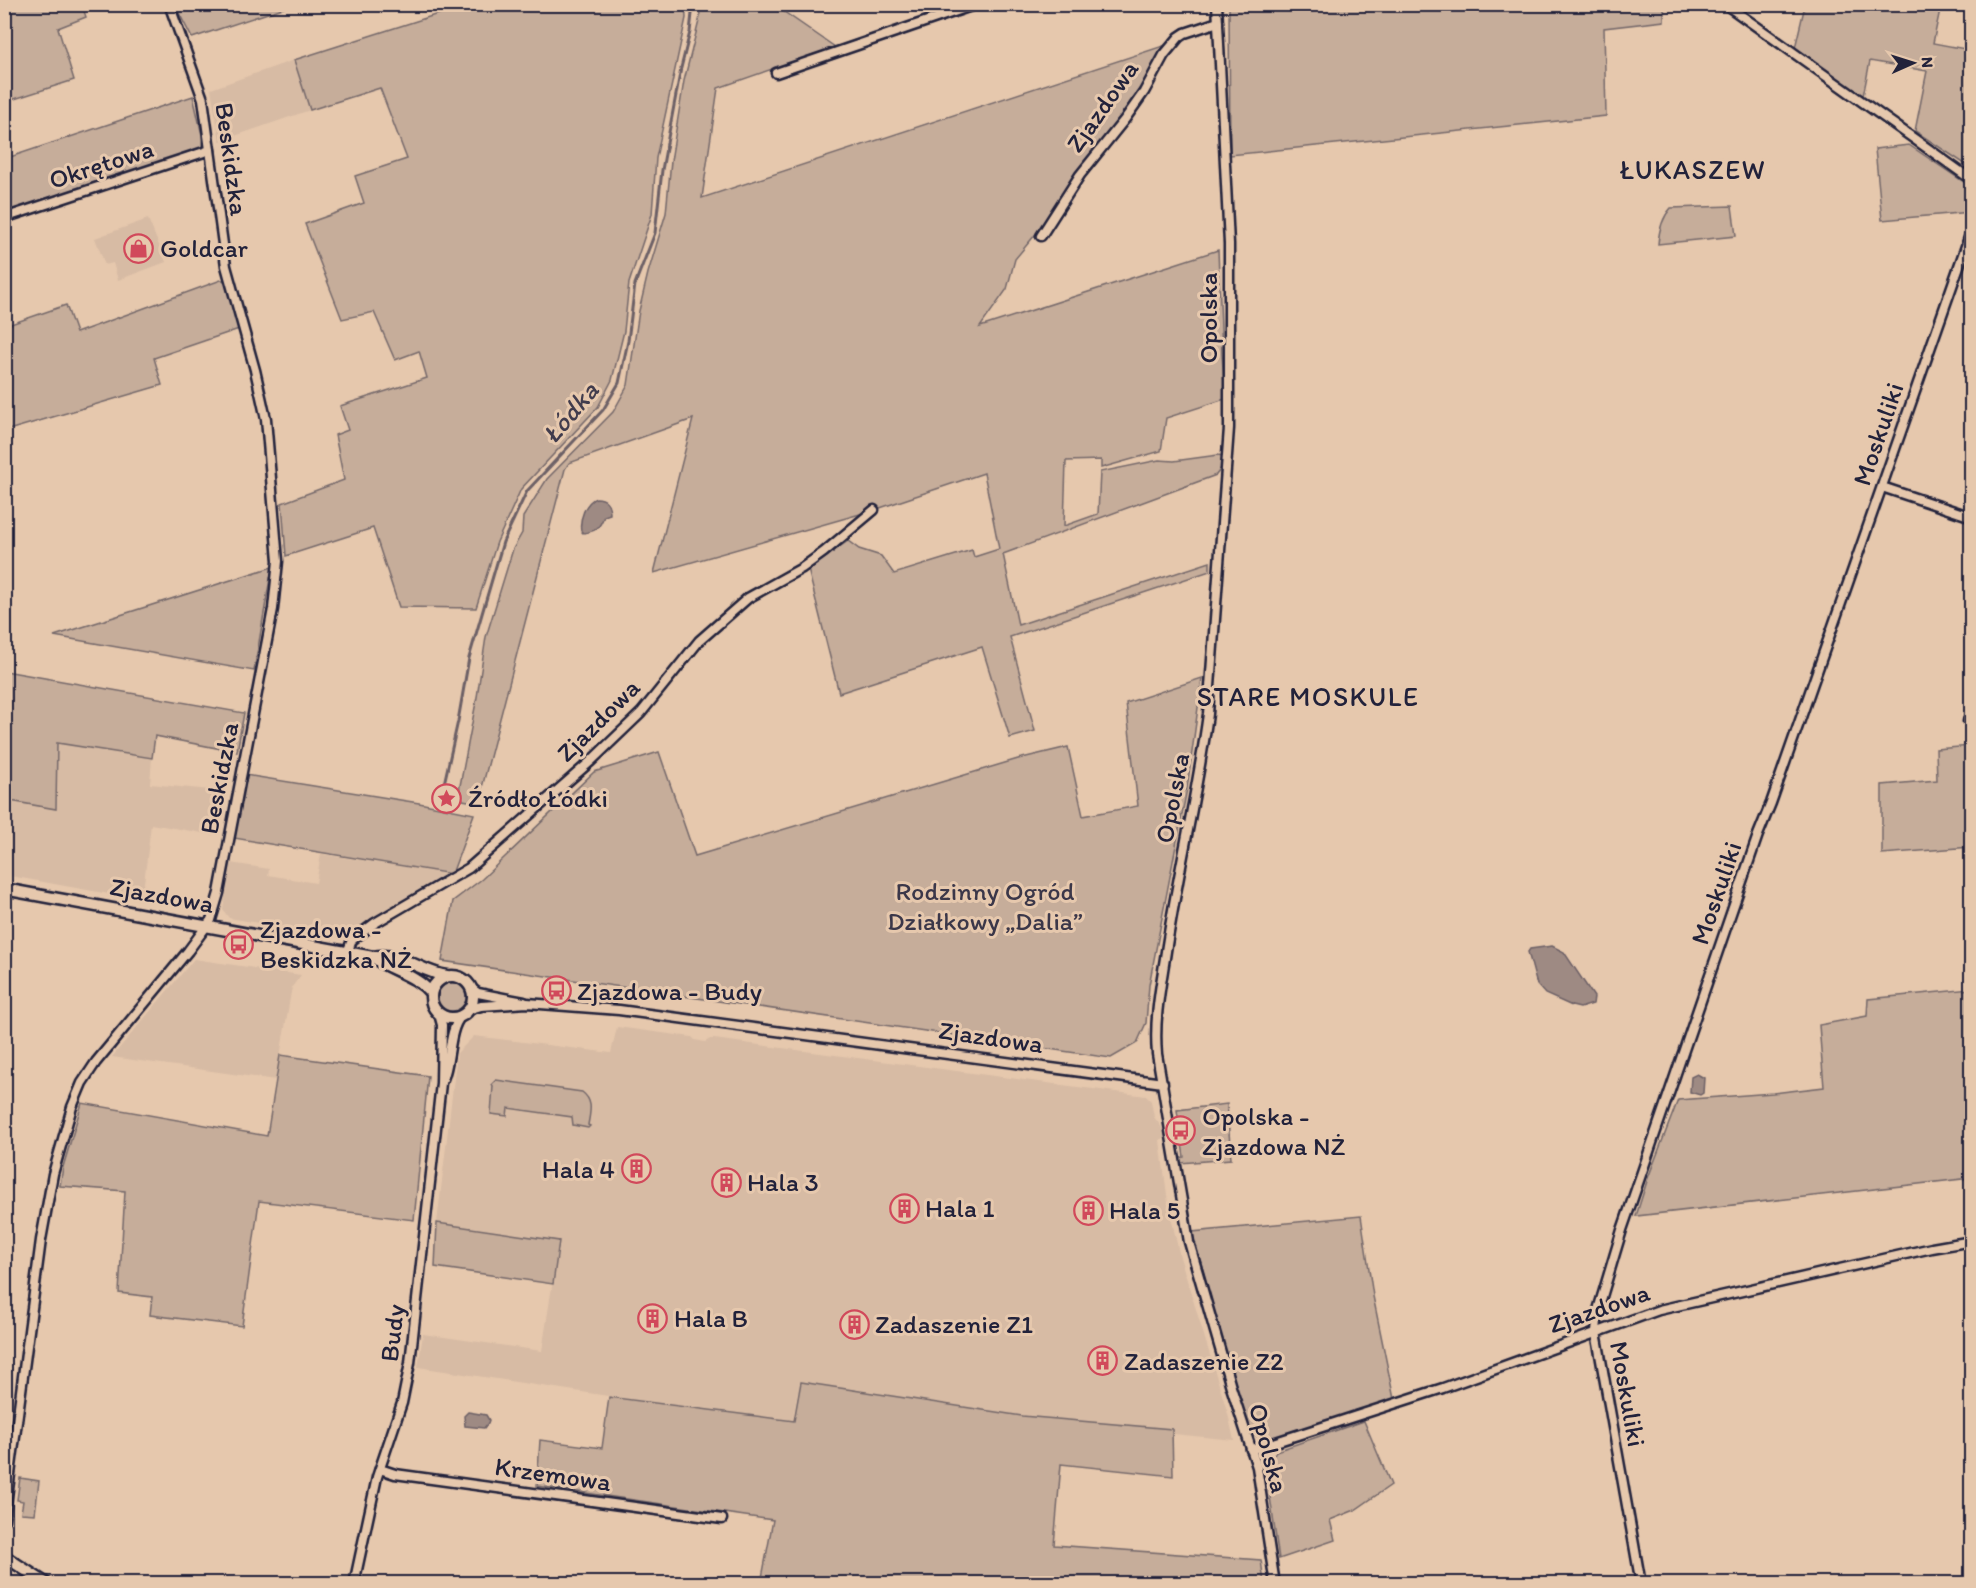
<svg xmlns="http://www.w3.org/2000/svg" width="1976" height="1588" font-family="Itim,sans-serif">
  <style>
    .built { fill: #d7bba4 }
    .green { fill: #c6ad9a; stroke: #74686a; stroke-width: 1.5 }
    .water { fill: #9e8a83; stroke: #6c6066; stroke-width: 1.5 }
    .lines { fill: none; stroke-linecap: round; stroke-linejoin: round }
    .stream { stroke: #6c6066; stroke-width: 3 }
    .minor-casing { stroke: #22223b; stroke-width: 13 }
    .tertiary-casing { stroke: #22223b; stroke-width: 15 }
    .minor { stroke: #e6c8ad; stroke-width: 8 }
    .tertiary { stroke: #e6c8ad; stroke-width: 10 }
    .labels { text-anchor: middle; dominant-baseline: central; stroke-width: 6; stroke-linejoin: round; paint-order: stroke }
    .street-label { font-size: 26px; fill: #22223b; stroke: #e6c8ad }
    .poi-label { font-size: 26px; fill: #22223b; stroke: #e6c8ad; text-anchor: start }
    .park-label { font-size: 26px; fill: #3b3749; stroke: #e6c8ad }
    .neighbourhood-label { font-size: 27px; letter-spacing: 1.5px; fill: #22223b; stroke: #e6c8ad }
    .water-label { font-size: 27px; font-style: italic; fill: #413c4d; stroke: #e6c8ad }
  </style>
  <rect width="100%" height="100%" fill="#e6c8ad"/>
  <filter id="ink" filterUnits="userSpaceOnUse"><feTurbulence type="fractalNoise" baseFrequency=".0167" numOctaves="2"/><feDisplacementMap in="SourceGraphic" scale="12" xChannelSelector="R" yChannelSelector="G"/><feConvolveMatrix kernelMatrix="1 2 1 2 8 2 1 2 1" color-interpolation-filters="sRGB"/></filter>
  <g filter="url(#ink)">
    <g class="built">
      <path d="M294,60l16,50 -90,31 -9,-52z"/>
      <path d="M148,219l18,43 -48,18 -5,-17 -8,2 -10,-27z"/>
      <path d="M56,743l96,15 -2,26 70,7 -6,44 -63,-11 -9,76 -137,-25 -1,-75 52,8z"/>
      <path d="M321,854l131,20 -106,64 -117,-20 -6,-8 7,-47 39,6 -1,6 48,8z"/>
      <path d="M194,959l107,16 -9,12 -2,11 -14,82 -164,-23z"/>
      <path d="M617,1027l75,10 3,3 10,2 5,-3h4l432,57 5,5 3,16 12,16v3l-6,4 8,63 12,54 48,157 6,26 -241,-24 -195,-24 -6,32 -374,-57 5,-33 119,17 17,-110 -122,-18 20,-170 17,-17 137,17z"/>
    </g>
    <g class="green">
      <path d="M4,5h78l4,12 -28,11 16,52 -69,22z"/>
      <path d="M175,5h117l-100,33z"/>
      <path d="M453,5h232l1,13 -30,140 -4,56 -23,69 -5,48 -12,49 -14,27 -77,82 -24,53 -21,66 -77,-1 -26,-79 -87,28 -4,-53 62,-23 -9,-45 13,-5 -8,-24 87,-28 -8,-27 -24,9 -21,-48 -32,7 -37,-95 59,-21 -9,-27 52,-17 -27,-71 -70,22 -16,-50 160,-51z"/>
      <path d="M699,5h75l61,42 -117,41 -16,110 464,-153 -39,65 -54,67 -33,52 -25,30 -8,30 -27,38 238,-77 4,104 3,45 -59,19 -5,33 -60,17v-8l-35,1 -2,65 34,-12 2,-42 59,-12 15,1 44,-6 5,1 -1,11 -6,8 -213,79 15,71 192,-63v9l-200,66 25,94 -25,7 -28,-91 -143,46 -31,-124 40,-28 11,8 22,7 13,18 78,-24 2,7 25,-8 -15,-76 -110,37 -220,63 39,-154 -124,44 -4,6 -87,334 -15,-3 -4,-9 18,-94 9,-60 27,-88 9,-16 1,-16 24,-38 66,-67 15,-27 11,-74 9,-38 18,-60 5,-52 13,-80 16,-64z"/>
      <path d="M1229,5l435,-1v17l-60,7 2,88 -376,39z"/>
      <path d="M1805,5h136l-8,38 38,7v118l-56,-37 12,-60 -57,-10 -7,35 -62,-42 -6,-6z"/>
      <path d="M193,96l9,39v11l-4,4 -193,66 -1,-57z"/>
      <path d="M1909,145l62,42v25l-89,8 -7,-71z"/>
      <path d="M1732,206l4,30 -78,8c1,-14 4,-26 13,-36z"/>
      <path d="M221,280h4l14,49 -85,29 8,27 -157,46v-105l61,-21 10,28z"/>
      <path d="M272,567l-18,104 -200,-35z"/>
      <path d="M5,671l239,42 -7,39 -82,-16 -3,22 -95,-15 -1,66 -51,-9z"/>
      <path d="M1202,678l-15,111 -38,196 -3,38 -9,20 -26,15 -669,-97 11,-60 29,-22 112,-107 65,-20 36,104 323,-97 50,-12 15,69 55,-10 -12,-103z"/>
      <path d="M1971,746v101l-89,7v-69l55,-5 -1,-31z"/>
      <path d="M245,775l174,28 55,11 -22,60 -218,-36z"/>
      <circle cx="452" cy="997" r="14"/>
      <path d="M1971,989v189l-335,38 12,-38 30,-78 95,-7 51,-6 -5,-62 48,-9 1,-17z"/>
      <path d="M280,1055l148,21 -14,144 -155,-19 -17,125 -92,-11 2,-18 -33,-4 6,-102 -65,-5 3,-19 19,-64 185,33z"/>
      <path d="M496,1080l86,12c12,9 8,20 6,33l2,1 -2,2 -15,-3 -1,-8 -64,-9 -1,8 -16,-2 2,-28 -1,-2z"/>
      <path d="M1227,1104l4,55 -51,4v-5l4,-1 -3,-20 4,-1 -1,-6h-4l-3,-20z"/>
      <path d="M1361,1216l12,80 21,103 -117,39c-21,4 -25,-4 -33,-22l-52,-184z"/>
      <path d="M437,1223l122,18 -6,43 -118,-17z"/>
      <path d="M801,1382l221,34 150,13 1,47 -112,-12 -7,81 207,15 3,23h-503l12,-63 -236,-34 3,-46 62,8 7,-51 185,24z"/>
      <path d="M1364,1421l27,64 -36,25 -25,10 5,20 -56,19 -13,-90 10,-18z"/>
      <path d="M20,1478l19,3 -4,33 -14,-1 2,-12 -6,-1z"/>
    </g>
    <g class="water">
      <path d="M596,498c10,0 14,5 14,16l-6,2c-4,11 -8,16 -21,17l-2,-2c-2,-11 4,-29 15,-33z"/>
      <path d="M1552,946l12,6 30,45 -1,7 -13,4 -8,-2 -27,-12 -8,-9 -9,-33 2,-3z"/>
      <path d="M1697,1074l7,4 -1,15 -3,2 -10,-3 1,-15z"/>
      <path d="M468,1412l18,3 3,5 -1,3 -4,5 -19,-2 -1,-10z"/>
    </g>
    <g class="lines">
      <path class="stream" d="M442,793l16,-72 11,-63 34,-116 24,-51 76,-81 16,-27 9,-42 7,-57 20,-51 7,-63 19,-102 9,-36 3,-28"/>
      <defs>
        <g id="minor">
          <path d="M1217,4l12,240v184l-21,286c-11,82 -31,162 -43,244 -5,32 -11,63 -8,96l32,188 42,145 26,80 18,117"/>
          <path d="M1725,4l247,176"/>
          <path d="M776,73l201,-69"/>
          <path d="M4,218l206,-68"/>
          <path d="M1041,236l39,-61 45,-56 19,-27 20,-37 15,-18 6,-4 33,-11"/>
          <path d="M1882,487l90,30"/>
          <path d="M1968,721l4,-12"/>
          <path d="M347,953l5,-13 23,-17 94,-55 122,-107 50,-48 58,-72 49,-43 54,-30 22,-16 50,-42"/>
          <path d="M471,988l7,5 46,9"/>
          <path d="M468,1010l13,-4 46,-3 92,7 544,73"/>
          <path d="M443,1079c8,-18 5,-48 18,-63"/>
          <path d="M1251,1450l192,-62 216,-78 273,-62 40,-7"/>
          <path d="M380,1469l15,5 327,45"/>
          <path d="M4,1520l37,-280 12,-66 19,-67 10,-24 14,-21 92,-111 23,-31 8,-27 54,-284 5,-48 -12,-142 -11,-49 -29,-104 -23,-167 -34,-95"/>
          <path d="M354,1584l23,-107 25,-74 8,-40 31,-280 1,-58 -3,-11"/>
          <path d="M1641,1584l-45,-252 2,-22 24,-80 136,-395 13,-32 201,-574"/>
        </g>
        <g id="tertiary">
          <path d="M4,889l369,68c28,-6 47,15 74,19"/>
          <path d="M373,957c18,14 42,17 58,36"/>
          <circle cx="452" cy="997" r="21"/>
          <path d="M4,1556l43,28"/>
        </g>
      </defs>
      <use href="#minor" class="minor-casing"/>
      <use href="#tertiary" class="tertiary-casing"/>
      <use href="#minor" class="minor"/>
      <use href="#tertiary" class="tertiary"/>
    </g>
  </g>
  <defs>
    <symbol id="shop-ring" viewBox="-11 -11 22 22"><circle r="9.5" fill="#e6c8ad" stroke="#d1495b" stroke-width="1.5"/><path d="M-5-2.5h2.3a2.7 3.5 0 0 1 5.4 0H5L5.5 6h-11ZM-1.5-2.5h3a1.5 2.3 0 0 0-3 0Z" fill="#d1495b"/></symbol>
    <symbol id="sight-ring" viewBox="-11 -11 22 22"><circle r="9.5" fill="#e6c8ad" stroke="#d1495b" stroke-width="1.5"/><path d="M0-6L1.8-2.2L6-1.7L2.9 1.2L3.7 5.4L0 3.3L-3.7 5.4L-2.9 1.2L-6-1.7L-1.8-2.2Z" fill="#d1495b"/></symbol>
    <symbol id="bus-ring" viewBox="-11 -11 22 22"><circle r="9.5" fill="#e6c8ad" stroke="#d1495b" stroke-width="1.5"/><path d="M-5-6H5V4H4V6H2V4H-2V6H-4V4H-5ZM-3.5-4V0h7V-4ZM-3.5 1.2v1.5H-2V1.2ZM2 1.2v1.5H3.5V1.2Z" fill="#d1495b"/></symbol>
    <symbol id="building-ring" viewBox="-11 -11 22 22"><circle r="9.5" fill="#e6c8ad" stroke="#d1495b" stroke-width="1.5"/><path d="M-4-6H4V6H1V3H-1V6H-4ZM-2.5-4.3h1.7v1.8h-1.7ZM.8-4.3h1.7v1.8H.8ZM-2.5-1h1.7V.8h-1.7ZM.8-1h1.7V.8H.8Z" fill="#d1495b"/></symbol>
  </defs>
  <g fill-rule="evenodd">
    <use href="#shop-ring" x="122" y="232" width="33" height="33"/>
    <use href="#sight-ring" x="430" y="782" width="33" height="33"/>
    <use href="#bus-ring" x="222" y="928" width="33" height="33"/>
    <use href="#bus-ring" x="540" y="974" width="33" height="33"/>
    <use href="#bus-ring" x="1164" y="1114" width="33" height="33"/>
    <use href="#building-ring" x="620" y="1152" width="33" height="33"/>
    <use href="#building-ring" x="710" y="1166" width="33" height="33"/>
    <use href="#building-ring" x="888" y="1192" width="33" height="33"/>
    <use href="#building-ring" x="1072" y="1194" width="33" height="33"/>
    <use href="#building-ring" x="636" y="1302" width="33" height="33"/>
    <use href="#building-ring" x="838" y="1308" width="33" height="33"/>
    <use href="#building-ring" x="1086" y="1344" width="33" height="33"/>
  </g>
  <g class="labels">
    <g class="street-label">
      <text transform="translate(1102 106) rotate(-55)">Zjazdowa</text>
      <text transform="translate(232 159) rotate(82)">Beskidzka</text>
      <text transform="translate(101 164) rotate(-18)">Okrętowa</text>
      <text transform="translate(1208 318) rotate(-90)">Opolska</text>
      <text transform="translate(1878 434) rotate(-71)">Moskuliki</text>
      <text transform="translate(598 720) rotate(-45)">Zjazdowa</text>
      <text transform="translate(219 778) rotate(-79)">Beskidzka</text>
      <text transform="translate(1172 798) rotate(-79)">Opolska</text>
      <text transform="translate(1716 893) rotate(-71)">Moskuliki</text>
      <text transform="translate(162 895) rotate(10)">Zjazdowa</text>
      <text transform="translate(991 1037) rotate(8)">Zjazdowa</text>
      <text transform="translate(1599 1308) rotate(-19)">Zjazdowa</text>
      <text transform="translate(392 1333) rotate(-83)">Budy</text>
      <text transform="translate(1628 1394) rotate(80)">Moskuliki</text>
      <text transform="translate(1269 1448) rotate(75)">Opolska</text>
      <text transform="translate(553 1474) rotate(8)">Krzemowa</text>
    </g>
    <g class="poi-label">
      <text x="160" y="248">Goldcar</text>
      <text x="468" y="798">Źródło Łódki</text>
      <text x="260" y="929">Zjazdowa -<tspan x="260" dy="30">Beskidzka NŻ</tspan></text>
      <text x="577" y="991">Zjazdowa - Budy</text>
      <text x="1202" y="1116">Opolska -<tspan x="1202" dy="30">Zjazdowa NŻ</tspan></text>
      <text x="615" y="1169" text-anchor="end">Hala 4</text>
      <text x="747" y="1182">Hala 3</text>
      <text x="925" y="1208">Hala 1</text>
      <text x="1109" y="1210">Hala 5</text>
      <text x="674" y="1318">Hala B</text>
      <text x="875" y="1324">Zadaszenie Z1</text>
      <text x="1124" y="1361">Zadaszenie Z2</text>
    </g>
    <g class="park-label">
      <text x="985" y="891">Rodzinny Ogród<tspan x="985" dy="30">Działkowy „Dalia”</tspan></text>
    </g>
    <g class="neighbourhood-label">
      <text x="1693" y="169">ŁUKASZEW</text>
      <text x="1308" y="696">STARE MOSKULE</text>
    </g>
    <g class="water-label">
      <text transform="translate(570 412) rotate(-50)">Łódka</text>
    </g>
  </g>
  <rect width="1976" height="1588" fill="none" stroke="#e6c8ad" stroke-width="24"/>
  <rect x="12" y="12" width="1952" height="1564" fill="none" stroke="#22223b" stroke-width="2" filter="url(#ink)"/>
  <g transform="translate(1913 63) rotate(87)" stroke="#e6c8ad" stroke-width="4.5" paint-order="stroke">
  <path d="M0-4.5L10 22L0 15L-10 22Z" fill="#22223b"/>
  <text y="-9" font-size="16" font-weight="bold" text-anchor="middle" fill="#22223b">N</text>
  </g>
</svg>
